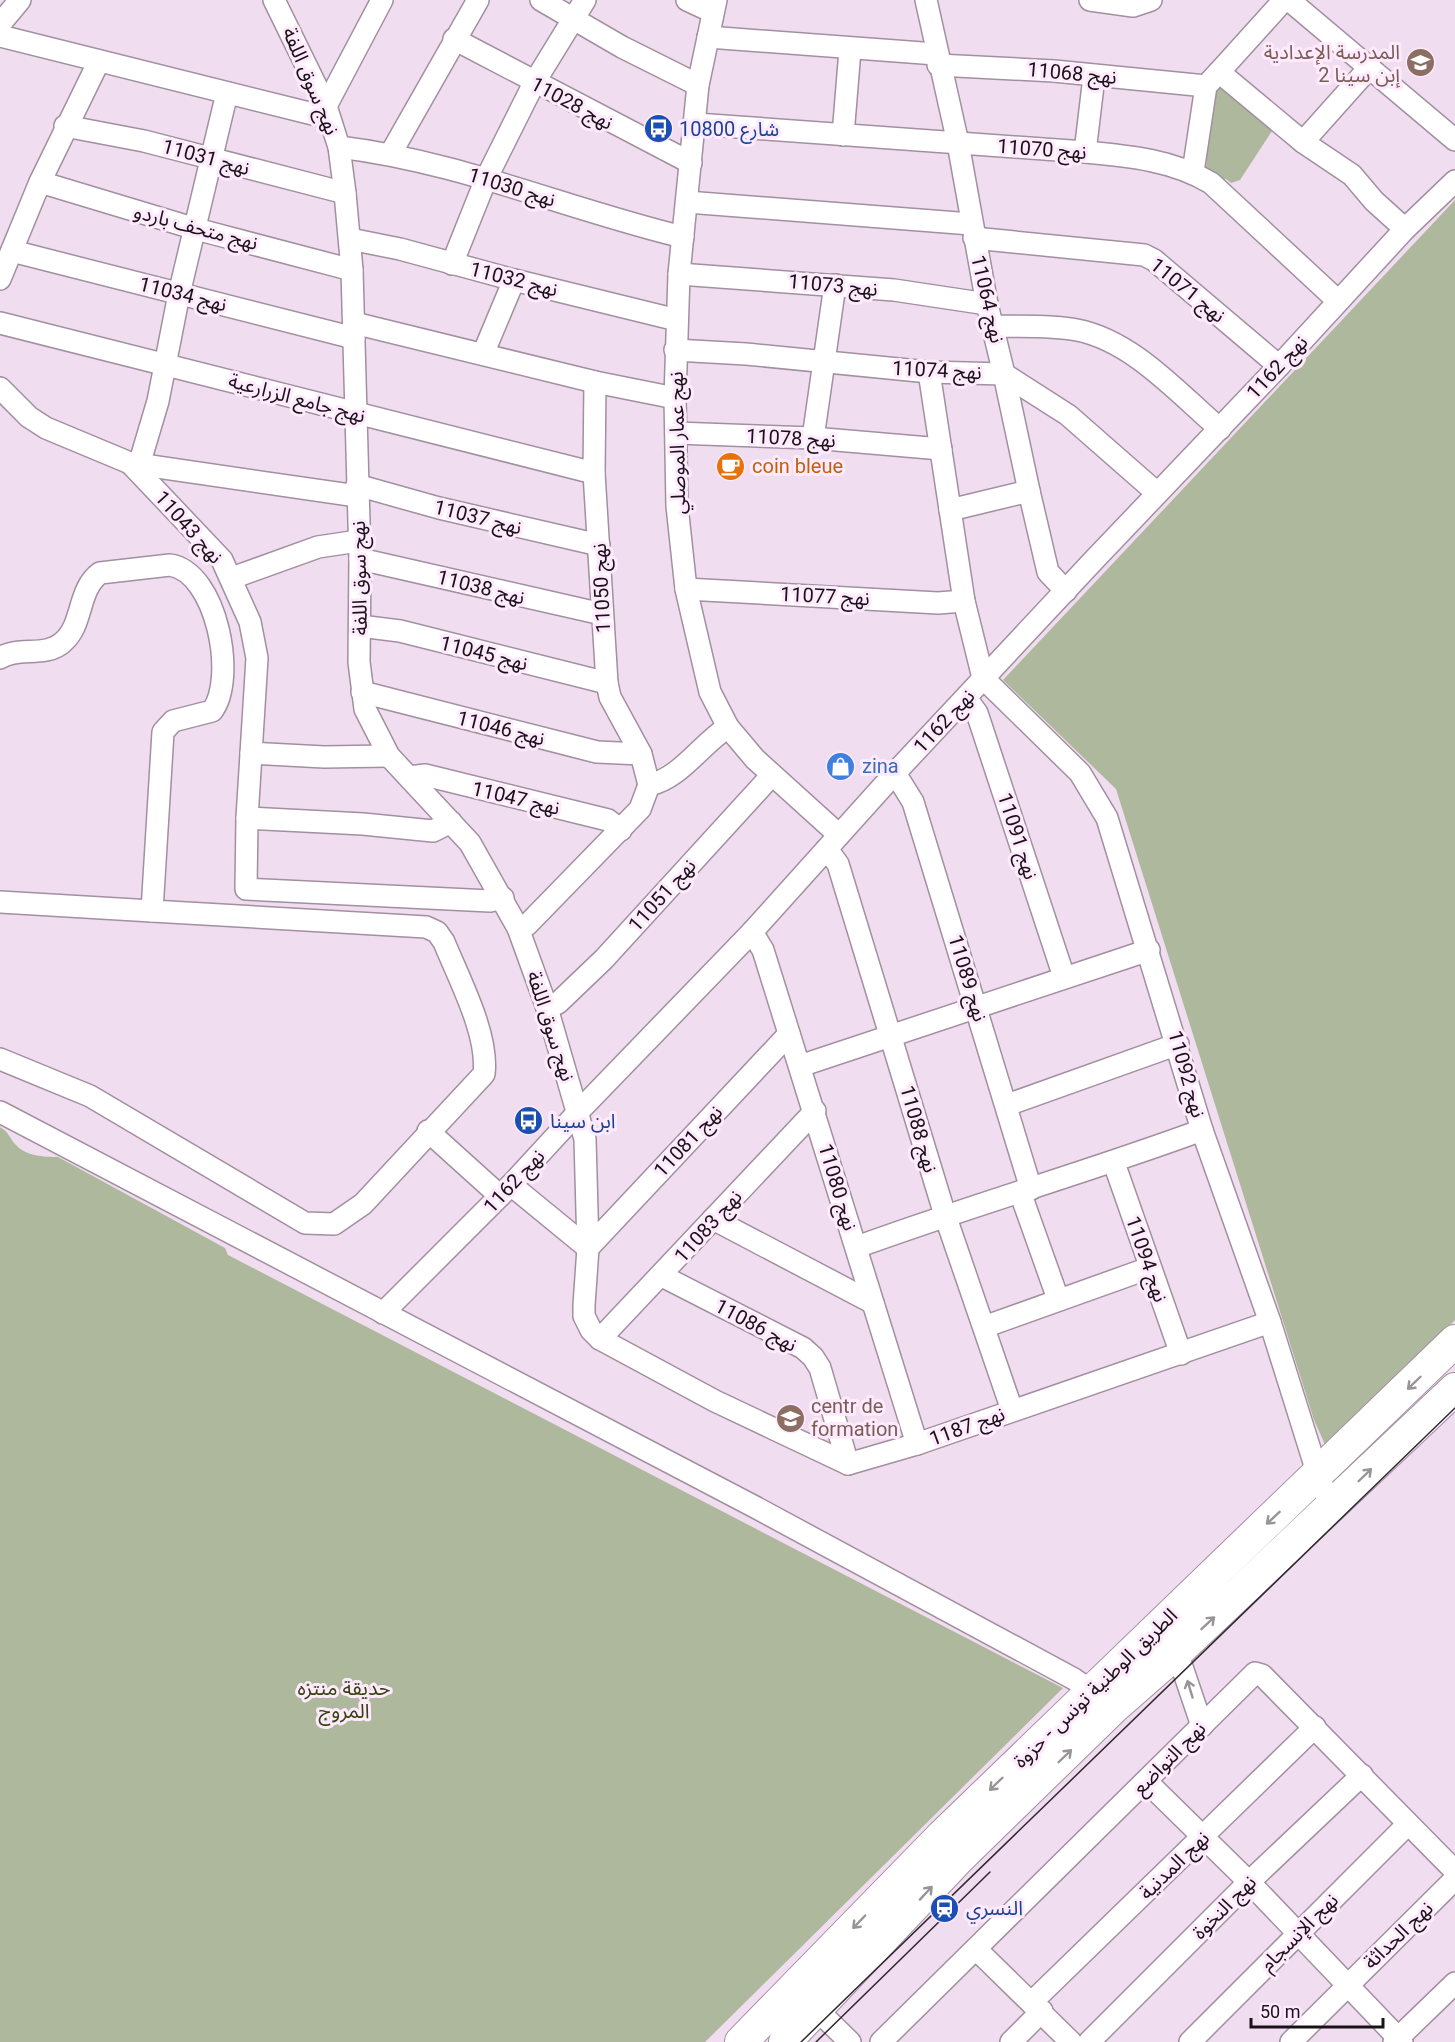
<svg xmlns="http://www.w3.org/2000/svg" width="1455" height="2042" font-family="Roboto,'Noto Sans Arabic',sans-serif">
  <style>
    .green { fill: #aeb89c }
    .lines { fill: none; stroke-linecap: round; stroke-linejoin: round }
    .minor-casing { stroke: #a28fa0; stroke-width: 24 }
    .highway-casing { stroke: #a28fa0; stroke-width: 34 }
    .minor { stroke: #fff; stroke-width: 21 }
    .highway { stroke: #fff; stroke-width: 32 }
    .tram { stroke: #30282f; stroke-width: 1.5 }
    .oneway { stroke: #989497 }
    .labels { text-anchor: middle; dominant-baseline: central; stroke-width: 6; stroke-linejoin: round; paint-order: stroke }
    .education-label { font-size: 20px; fill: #785e54; stroke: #ffeafd; text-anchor: end }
    .street-label { font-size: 20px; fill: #191218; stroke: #ffeafd }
    .transit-label { font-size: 20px; fill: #164399; stroke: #ffeafd; text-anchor: start }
    .food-label { font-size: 20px; fill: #c56008; stroke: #ffeafd; text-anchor: start }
    .shop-label { font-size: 20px; fill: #366cbe; stroke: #ffeafd; text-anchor: start }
    .park-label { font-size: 20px; fill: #33410c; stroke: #ffeafd }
  </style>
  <rect width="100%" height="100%" fill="#f1ddf0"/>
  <g class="green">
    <path d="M1217,76l59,49 -36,55 -9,3 -5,-4 -6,1 -14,-11 5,-81z"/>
    <path d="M1455,200v1120l-127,131 -14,-31 -198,-631 -113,-109z"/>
    <path d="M0,1127c10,6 9,11 16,18 10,11 28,12 42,12l167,91 3,7 835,433 -358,354h-705z"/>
  </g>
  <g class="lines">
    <defs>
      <g id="minor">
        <path d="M274,0l52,106 13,41 6,46 7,77 8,289 -1,103 6,47 24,47 81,87 48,85 29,80 38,131 3,109 -4,57v11l7,14 9,9 115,62 133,63 69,-20 353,-122"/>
        <path d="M541,0l81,47 76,38"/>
        <path d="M687,0l26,12"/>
        <path d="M716,0l-18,85 -19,189 -4,124 2,108 9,83 24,103 18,35 27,32 84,76"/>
        <path d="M926,0l32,143 29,161 17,70 25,117 19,81 18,19"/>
        <path d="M1090,0l43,6 18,-6"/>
        <path d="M1289,0l166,140"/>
        <path d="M0,24l20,-24"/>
        <path d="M0,36l329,82"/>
        <path d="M708,37l228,17"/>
        <path d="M454,39l237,124"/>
        <path d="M938,65l116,6 152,15 13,-14 84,70 49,33 22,26 31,28"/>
        <path d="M1219,72l65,-72"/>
        <path d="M326,106l56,-106"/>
        <path d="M696,124l389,28c44,4 88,8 126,31l127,118"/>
        <path d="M65,126l79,15 201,52"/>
        <path d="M843,135l7,-85"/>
        <path d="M1303,142l67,-75"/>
        <path d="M339,147c118,14 228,62 344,90"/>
        <path d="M1085,152l9,-75"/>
        <path d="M391,153l87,-153"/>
        <path d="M1193,172l13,-86"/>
        <path d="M40,182l156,47 156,41"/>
        <path d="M687,202l284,22"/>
        <path d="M974,238l170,17 10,5 125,106"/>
        <path d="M350,239l50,10 114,31 163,40"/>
        <path d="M12,251l342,87"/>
        <path d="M452,264l34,-85 48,-96 51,-83"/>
        <path d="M679,274l215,16 93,14"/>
        <path d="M0,279l40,-97 59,-121"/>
        <path d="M0,323l594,150"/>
        <path d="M354,323l241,59 80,16"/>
        <path d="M993,326c27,1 57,-1 84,4 56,11 101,63 143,99"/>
        <path d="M675,350l71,4 183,18 75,2 64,41 89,78"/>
        <path d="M483,354l31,-74"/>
        <path d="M929,372l35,229 19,77 97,95 27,45 95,312 68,192 48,153 13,32"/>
        <path d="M595,382l-1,91 13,210 3,14 31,57 8,31"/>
        <path d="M0,388l29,29 17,11 84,35 92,97 28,62 7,36 -10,160 -1,71 244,12 13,-3"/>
        <path d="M676,433l137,5 128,11"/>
        <path d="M813,438l22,-153"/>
        <path d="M130,463l227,33"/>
        <path d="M139,465l19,-64 21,-107 48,-201"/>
        <path d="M357,485l82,23 160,37"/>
        <path d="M950,510l79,-19"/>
        <path d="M360,559l242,55"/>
        <path d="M232,578l86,-31 40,-6"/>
        <path d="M686,589l252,14 26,-2"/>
        <path d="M360,626l40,5 207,52"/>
        <path d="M0,658c18,-12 46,0 63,-16 21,-18 14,-52 37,-69l70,-8c47,7 67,114 42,146l-39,10 -10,11 -11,179 274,16 11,5 7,10c15,37 45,93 40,132l-121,130 -29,20 -29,-1 -215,-127 -90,-37"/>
        <path d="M362,692l235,60 44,2"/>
        <path d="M966,698l11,15 87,264"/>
        <path d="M251,753l73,4 65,-1"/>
        <path d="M895,773l18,29 118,387"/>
        <path d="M409,777l16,-2 183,45 13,10"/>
        <path d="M247,818l116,6 70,7 18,-9"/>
        <path d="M827,849l11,15 107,351 67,195"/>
        <path d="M0,902l152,9"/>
        <path d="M518,928l9,-3 113,-116 9,-24c32,-7 52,-41 79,-58"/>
        <path d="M752,932l11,18 154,494"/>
        <path d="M547,1008l11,-5 46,-44 168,-184"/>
        <path d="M800,1066l349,-116"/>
        <path d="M1007,1105l171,-61"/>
        <path d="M0,1112l755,395 319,172 27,19"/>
        <path d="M428,1131l72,65"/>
        <path d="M1114,1163l67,191"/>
        <path d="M511,1185l77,63 201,-214"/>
        <path d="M1020,1192l38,107"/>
        <path d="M713,1219l160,84"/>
        <path d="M857,1247c115,-42 231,-75 345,-117"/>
        <path d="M662,1276l141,72 10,9 7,11 28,96"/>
        <path d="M383,1313l128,-128 68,-74 173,-179 143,-159 199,-213 185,-194 126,-137 50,-48"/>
        <path d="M984,1327l165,-59"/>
        <path d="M600,1339l215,-228"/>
        <path d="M1177,1652l25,74"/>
        <path d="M1146,1781l103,101 153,160"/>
        <path d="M977,1950l94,92"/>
        <path d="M808,2001l42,41"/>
        <path d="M1032,2002l283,-275"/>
        <path d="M881,2042l374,-369 7,2 193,196"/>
        <path d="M1011,2042l31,-31"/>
        <path d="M1089,2042l160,-160 113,-107"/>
        <path d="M1190,2042l218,-218"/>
        <path d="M1291,2042l164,-163"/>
        <path d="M1394,2042l61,-59"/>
      </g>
      <g id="highway">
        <path d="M741,2042l201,-206 513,-495"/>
        <path d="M785,2042l174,-184 154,-150 64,-56 278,-263"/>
      </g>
    </defs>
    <use href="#minor" class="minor-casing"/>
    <use href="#highway" class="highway-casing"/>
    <use href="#minor" class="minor"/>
    <use href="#highway" class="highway"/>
    <g class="tram">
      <path d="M801,2042l654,-634"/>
      <path d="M816,2042l174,-170"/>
    </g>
  </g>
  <defs><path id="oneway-shaft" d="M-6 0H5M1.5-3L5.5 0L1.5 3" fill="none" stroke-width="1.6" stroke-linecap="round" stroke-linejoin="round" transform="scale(1.5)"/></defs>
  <g class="oneway">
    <use href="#oneway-shaft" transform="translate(1414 1383) rotate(136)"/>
    <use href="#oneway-shaft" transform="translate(1365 1475) rotate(-44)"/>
    <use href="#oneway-shaft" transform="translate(1273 1518) rotate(137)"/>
    <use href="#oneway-shaft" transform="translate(1208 1623) rotate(-43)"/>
    <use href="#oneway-shaft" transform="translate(1190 1689) rotate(-107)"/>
    <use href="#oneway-shaft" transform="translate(1065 1756) rotate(-44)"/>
    <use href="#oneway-shaft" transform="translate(996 1784) rotate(136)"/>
    <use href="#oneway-shaft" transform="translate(926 1893) rotate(-47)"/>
    <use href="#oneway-shaft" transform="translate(859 1922) rotate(134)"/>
  </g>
  <defs>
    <symbol id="school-disc" viewBox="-11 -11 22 22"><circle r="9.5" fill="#8d6e63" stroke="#ffeafd"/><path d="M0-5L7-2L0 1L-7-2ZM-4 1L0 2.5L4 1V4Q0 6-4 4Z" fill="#fff"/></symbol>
    <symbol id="bus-disc" viewBox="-11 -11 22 22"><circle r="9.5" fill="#1a4fb4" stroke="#ffeafd"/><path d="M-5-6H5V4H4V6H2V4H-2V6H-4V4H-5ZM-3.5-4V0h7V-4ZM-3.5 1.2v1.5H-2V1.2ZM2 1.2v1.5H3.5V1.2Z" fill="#fff"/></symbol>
    <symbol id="cafe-disc" viewBox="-11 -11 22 22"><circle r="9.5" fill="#e8710a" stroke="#ffeafd"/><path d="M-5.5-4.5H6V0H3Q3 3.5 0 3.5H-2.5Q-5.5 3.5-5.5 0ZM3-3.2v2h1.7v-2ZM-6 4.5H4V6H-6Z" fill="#fff"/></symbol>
    <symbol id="shop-disc" viewBox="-11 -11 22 22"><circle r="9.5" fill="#3f7fe0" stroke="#ffeafd"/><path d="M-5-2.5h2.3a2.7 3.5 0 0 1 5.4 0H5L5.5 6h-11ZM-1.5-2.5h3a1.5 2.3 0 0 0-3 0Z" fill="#fff"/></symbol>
    <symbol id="station-disc" viewBox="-11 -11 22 22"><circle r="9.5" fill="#1a4fb4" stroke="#ffeafd"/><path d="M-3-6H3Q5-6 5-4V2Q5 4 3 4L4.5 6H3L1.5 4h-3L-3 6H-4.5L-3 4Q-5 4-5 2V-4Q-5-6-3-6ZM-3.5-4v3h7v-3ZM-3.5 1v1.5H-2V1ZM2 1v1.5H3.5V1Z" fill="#fff"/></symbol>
  </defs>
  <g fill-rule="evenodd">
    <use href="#school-disc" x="1404" y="46" width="33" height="33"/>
    <use href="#bus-disc" x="642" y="112" width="33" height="33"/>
    <use href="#cafe-disc" x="714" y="450" width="33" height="33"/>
    <use href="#shop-disc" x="824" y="750" width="33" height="33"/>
    <use href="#bus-disc" x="512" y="1104" width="33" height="33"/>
    <use href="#school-disc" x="774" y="1402" width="33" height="33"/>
    <use href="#station-disc" x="928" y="1892" width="33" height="33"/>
  </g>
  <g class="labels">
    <g class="education-label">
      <text x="1400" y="52">المدرسة الإعدادية<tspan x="1400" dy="23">إبن سينا 2</tspan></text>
      <text x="811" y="1406" text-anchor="start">centr de<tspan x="811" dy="23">formation</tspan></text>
    </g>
    <g class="street-label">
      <text transform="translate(1072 73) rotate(5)">نهج 11068</text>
      <text transform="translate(311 81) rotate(67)">نهج سوق اللفة</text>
      <text transform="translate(572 103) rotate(28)">نهج 11028</text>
      <text transform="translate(1042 149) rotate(4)">نهج 11070</text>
      <text transform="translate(206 157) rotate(15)">نهج 11031</text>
      <text transform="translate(512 187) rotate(17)">نهج 11030</text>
      <text transform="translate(196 227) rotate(15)">نهج متحف باردو</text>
      <text transform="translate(514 279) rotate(14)">نهج 11032</text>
      <text transform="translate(833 285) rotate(5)">نهج 11073</text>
      <text transform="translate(1188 290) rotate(39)">نهج 11071</text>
      <text transform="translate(183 294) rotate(14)">نهج 11034</text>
      <text transform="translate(988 299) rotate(77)">نهج 11064</text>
      <text transform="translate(1277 367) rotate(-47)">نهج 1162</text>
      <text transform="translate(937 370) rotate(3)">نهج 11074</text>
      <text transform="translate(297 398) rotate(15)">نهج جامع الزرارعية</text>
      <text transform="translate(791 438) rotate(3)">نهج 11078</text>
      <text transform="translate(677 443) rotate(-91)">نهج عمار الموصلي</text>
      <text transform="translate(478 517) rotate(14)">نهج 11037</text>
      <text transform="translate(189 527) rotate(48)">نهج 11043</text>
      <text transform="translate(359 578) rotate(-91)">نهج سوق اللفة</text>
      <text transform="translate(481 587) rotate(14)">نهج 11038</text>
      <text transform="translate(601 588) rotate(-93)">نهج 11050</text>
      <text transform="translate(825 596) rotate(3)">نهج 11077</text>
      <text transform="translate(484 653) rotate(14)">نهج 11045</text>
      <text transform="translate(944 721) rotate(-47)">نهج 1162</text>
      <text transform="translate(501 728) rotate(14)">نهج 11046</text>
      <text transform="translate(516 798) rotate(13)">نهج 11047</text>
      <text transform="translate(1018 836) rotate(72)">نهج 11091</text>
      <text transform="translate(662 895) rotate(-48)">نهج 11051</text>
      <text transform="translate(968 978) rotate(73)">نهج 11089</text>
      <text transform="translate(551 1026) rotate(72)">نهج سوق اللفة</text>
      <text transform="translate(1187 1074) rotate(74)">نهج 11092</text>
      <text transform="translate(919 1129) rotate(74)">نهج 11088</text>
      <text transform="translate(688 1141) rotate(-47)">نهج 11081</text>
      <text transform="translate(514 1181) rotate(-47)">نهج 1162</text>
      <text transform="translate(838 1187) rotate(73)">نهج 11080</text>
      <text transform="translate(708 1226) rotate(-48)">نهج 11083</text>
      <text transform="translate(1147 1259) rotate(71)">نهج 11094</text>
      <text transform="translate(756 1325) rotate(28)">نهج 11086</text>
      <text transform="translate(967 1426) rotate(-20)">نهج 1187</text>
      <text transform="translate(1095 1688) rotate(-44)">الطريق الوطنية تونس - حزوة</text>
      <text transform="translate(1169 1758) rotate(-45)">نهج التواضع</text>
      <text transform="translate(1174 1865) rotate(-44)">نهج المدنية</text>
      <text transform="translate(1224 1907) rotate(-45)">نهج النخوة</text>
      <text transform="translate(1299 1932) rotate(-45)">نهج الإنسجام</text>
      <text transform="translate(1398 1935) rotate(-44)">نهج الحداثة</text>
    </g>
    <g class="transit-label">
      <text x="679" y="129">10800 شارع</text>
      <text x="550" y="1121">ابن سينا</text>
      <text x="966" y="1908">النسري</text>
    </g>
    <g class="food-label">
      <text x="752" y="466">coin bleue</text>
    </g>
    <g class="shop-label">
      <text x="862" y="766">zina</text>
    </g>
    <g class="park-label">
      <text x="344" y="1688">حديقة منتزه<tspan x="344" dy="23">المروج</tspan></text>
    </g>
  </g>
  <path d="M1251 2018v9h132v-9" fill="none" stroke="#191218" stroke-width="3"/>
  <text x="1260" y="2018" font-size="18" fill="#191218" stroke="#ffeafd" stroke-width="4.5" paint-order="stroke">50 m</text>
</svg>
